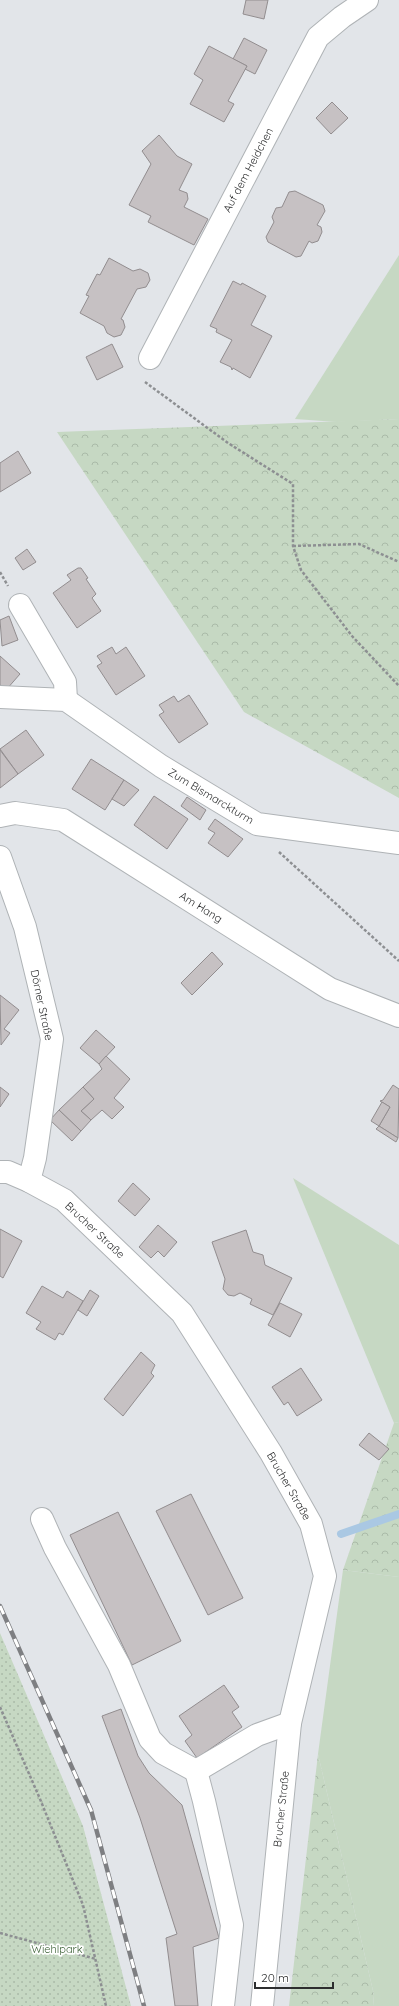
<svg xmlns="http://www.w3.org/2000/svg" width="399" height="2006" font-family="Quicksand,sans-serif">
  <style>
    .grass { fill: #c6d8c3 }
    .forest { fill: url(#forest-crowns) }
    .park { fill: url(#park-dots) }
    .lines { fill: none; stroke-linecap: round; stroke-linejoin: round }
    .stream { stroke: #aac8e3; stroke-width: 8 }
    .building { fill: #c6c1c3; stroke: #928d8f }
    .minor-casing { stroke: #afb3b6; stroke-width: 24 }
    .path { stroke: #8d8f92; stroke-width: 2.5; stroke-dasharray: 3 2; stroke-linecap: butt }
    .minor { stroke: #fff; stroke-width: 22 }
    .rail-casing { stroke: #7e7f82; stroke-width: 4.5 }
    .rail { stroke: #fff; stroke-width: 3; stroke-dasharray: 9; stroke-linecap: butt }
    .labels { text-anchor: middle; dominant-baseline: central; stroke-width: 3.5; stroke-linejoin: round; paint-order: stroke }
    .street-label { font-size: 11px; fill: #2d2e2f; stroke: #fff }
    .park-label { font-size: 11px; fill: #395e33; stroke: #fff }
  </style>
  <defs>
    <pattern id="forest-crowns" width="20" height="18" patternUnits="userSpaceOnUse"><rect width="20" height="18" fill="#c6d8c3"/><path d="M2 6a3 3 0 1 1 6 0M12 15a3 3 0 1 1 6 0" fill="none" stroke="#aabaa8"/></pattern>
    <pattern id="park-dots" width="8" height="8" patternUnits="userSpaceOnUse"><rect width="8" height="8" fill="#c6d8c3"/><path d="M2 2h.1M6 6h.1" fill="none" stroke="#aabaa8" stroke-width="1.8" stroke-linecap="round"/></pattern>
  </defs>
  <rect width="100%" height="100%" fill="#e2e5e9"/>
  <g class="grass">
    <path d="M399,255v164l-62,3 -42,-3z"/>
    <path d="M293,1178l106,67v177l-5,1z"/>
    <path d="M343,1570l56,7v429h-26l1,-11 -56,-241z"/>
  </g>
  <g class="forest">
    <path d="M399,419v379l-155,-86 -187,-280z"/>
    <path d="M399,1422v155l-56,-7 51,-147z"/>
    <path d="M318,1754l56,241 -1,11h-84z"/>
  </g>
  <path class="park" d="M0,1633l83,193 48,180h-131z"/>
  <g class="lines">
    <path class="stream" d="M341,1534l58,-20"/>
  </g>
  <g class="building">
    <path d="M246,0h22l-4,19 -21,-5z"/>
    <path d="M244,38l23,12 -12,24 -10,-5 2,-3 -14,-7z"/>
    <path d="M209,46l38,20 -19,35 6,3 -10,18 -34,-18 13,-24 -9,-6z"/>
    <path d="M332,102l16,16 -17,16 -15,-16z"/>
    <path d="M159,135l18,21 15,8 -13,26 8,3 1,6 -4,8 24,12 -14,26 -46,-23 3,-6 -22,-11 22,-41 -9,-13z"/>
    <path d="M295,191l28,14 2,6 -8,14 4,2 1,5 -4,9 -6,2 -3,-2 -8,15 -5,1 -28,-15 -2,-5 8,-15 -2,-5 4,-9 6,-1 7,-15z"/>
    <path d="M109,258l24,13 7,-2 8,4 2,7 -4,7 -9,2 -16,30 2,1 2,7 -4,8 -7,2 -7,-4 -3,-7 -24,-13 9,-17 -3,-1 11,-21 3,1z"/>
    <path d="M233,281l8,4 1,-2 24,13 -15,29 21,11 -22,42 -17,-10 -1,2 -1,-3 -11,-5 12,-22 -16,-8 1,-3 -7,-3z"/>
    <path d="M112,344l11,23 -26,13 -11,-23z"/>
    <path d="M18,451l13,22 -31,19v-29z"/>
    <path d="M27,549l9,13 -13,8 -8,-12z"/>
    <path d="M78,568h3l7,10 -2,1 10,15 -4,4 9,13 -24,17 -24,-35 18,-13 -4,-5z"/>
    <path d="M9,616l9,24 -16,6 -2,-26z"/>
    <path d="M112,647l4,7 10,-7 19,29 -29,19 -19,-29 5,-3 -5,-7z"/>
    <path d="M0,656l20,18 -14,16 -6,-5z"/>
    <path d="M189,695l19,29 -29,19 -20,-28 5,-3 -5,-7 15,-9 4,6z"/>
    <path d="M26,730l18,25 -26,19 -18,-25z"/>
    <path d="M0,750l18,24 -18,14z"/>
    <path d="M91,759l33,21 -19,30 -33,-21z"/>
    <path d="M124,780l15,10 -15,16 -12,-7z"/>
    <path d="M154,796l34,23 -21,30 -33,-24z"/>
    <path d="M187,797l19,13 -6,10 -19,-14z"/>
    <path d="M215,819l28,20 -15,18 -20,-14 7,-10 -7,-4z"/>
    <path d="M212,952l11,12 -31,31 -11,-12z"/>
    <path d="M0,995l19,15 -15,19 6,4 -9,12z"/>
    <path d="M96,1030l19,17 -16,17 -19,-16z"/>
    <path d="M106,1056l24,23 -16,19 10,9 -12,12 -10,-9 -11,10 -10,-9 13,-12 -11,-12 19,-18 -3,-5z"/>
    <path d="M393,1085l6,4 -1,49 -19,-12 11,-19 -10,-6 3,-1z"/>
    <path d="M0,1087l9,7 -9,13z"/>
    <path d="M83,1087l11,12 -13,12 10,9 -10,11 -22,-21z"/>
    <path d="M382,1102l8,5 -11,19 -8,-5z"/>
    <path d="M59,1110l22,21 -9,10 -22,-21z"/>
    <path d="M379,1126l19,12 -2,4 -20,-13z"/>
    <path d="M133,1183l17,16 -15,17 -17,-15z"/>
    <path d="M158,1225l19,17 -13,15 -6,-6 -7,7 -12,-11z"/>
    <path d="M0,1229l22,12 -19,37 -3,-2z"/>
    <path d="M246,1230l7,22 10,3 2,10 27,13 -19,37 -23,-11 2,-5 -12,-6 -6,3 -6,-1 -5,-6 2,-10 -13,-37z"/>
    <path d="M42,1286l21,12 4,-7 16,10 -20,34 -4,-2 -4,7 -19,-11 5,-7 -15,-9z"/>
    <path d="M90,1290l9,6 -12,20 -9,-6z"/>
    <path d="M280,1303l22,11 -12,23 -22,-12z"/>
    <path d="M141,1352l14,13 -4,8 3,3 -31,40 -19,-17z"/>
    <path d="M301,1368l21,32 -25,16 -9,-14 -4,3 -12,-18z"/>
    <path d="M369,1433l20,16 -10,11 -20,-15z"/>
    <path d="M191,1494l52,104 -35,17 -52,-104z"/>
    <path d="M118,1512l63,129 -49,24 -62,-130z"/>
    <path d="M224,1685l15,22 -7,5 10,15 -45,31 -12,-17 7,-6 -13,-19z"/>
    <path d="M121,1709l17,47 11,17 33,32 37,133 -26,9 5,59h-23l-9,-68 11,-4 -37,-116 -38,-102z"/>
  </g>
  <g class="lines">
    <defs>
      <g id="minor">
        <path d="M150,358l168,-321 24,-20 25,-17"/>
        <path d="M20,605l45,77 1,18"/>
        <path d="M0,697l66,3 95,66 96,58 142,19"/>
        <path d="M0,816l15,-3 48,7 267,169 69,27"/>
        <path d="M0,857l25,70 27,112 -17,119 -6,23"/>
        <path d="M0,1172h8l21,9 35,19 118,113 89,140 40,71 14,52 -35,147 -28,283"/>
        <path d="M42,1519l13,29 64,117 31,74 13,14 33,18"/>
        <path d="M223,2006l9,-81 -28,-124 -8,-30 61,-36 33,-12"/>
      </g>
    </defs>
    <use href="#minor" class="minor-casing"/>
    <g class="path">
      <path d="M145,382l83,61 65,41v62l8,24 51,66 47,50"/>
      <path d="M293,546l66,-2 40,18"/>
      <path d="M0,572l8,14"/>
      <path d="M279,852l120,109"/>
      <path d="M0,1707l40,92 43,106 23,101"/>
      <path d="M0,1933l96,26"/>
    </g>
    <use href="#minor" class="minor"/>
    <defs>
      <path id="rail" d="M0,1606l91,204 53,196"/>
    </defs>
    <use href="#rail" class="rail-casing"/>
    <use href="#rail" class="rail"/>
  </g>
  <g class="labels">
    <g class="street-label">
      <text transform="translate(248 170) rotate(-62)">Auf dem Heidchen</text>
      <text transform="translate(211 796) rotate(31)">Zum Bismarckturm</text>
      <text transform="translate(201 907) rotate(32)">Am Hang</text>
      <text transform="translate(42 1005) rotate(78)">Dörner Straße</text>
      <text transform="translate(95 1230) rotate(43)">Brucher Straße</text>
      <text transform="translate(289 1486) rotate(60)">Brucher Straße</text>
      <text transform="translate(281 1809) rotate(-84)">Brucher Straße</text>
    </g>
    <g class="park-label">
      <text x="57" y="1949">Wiehlpark</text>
    </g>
  </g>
  <path d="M255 1982v6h78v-6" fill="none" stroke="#2d2e2f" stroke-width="2"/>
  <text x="261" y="1982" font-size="12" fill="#2d2e2f" stroke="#ffffff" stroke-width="3" paint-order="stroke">20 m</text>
</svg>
